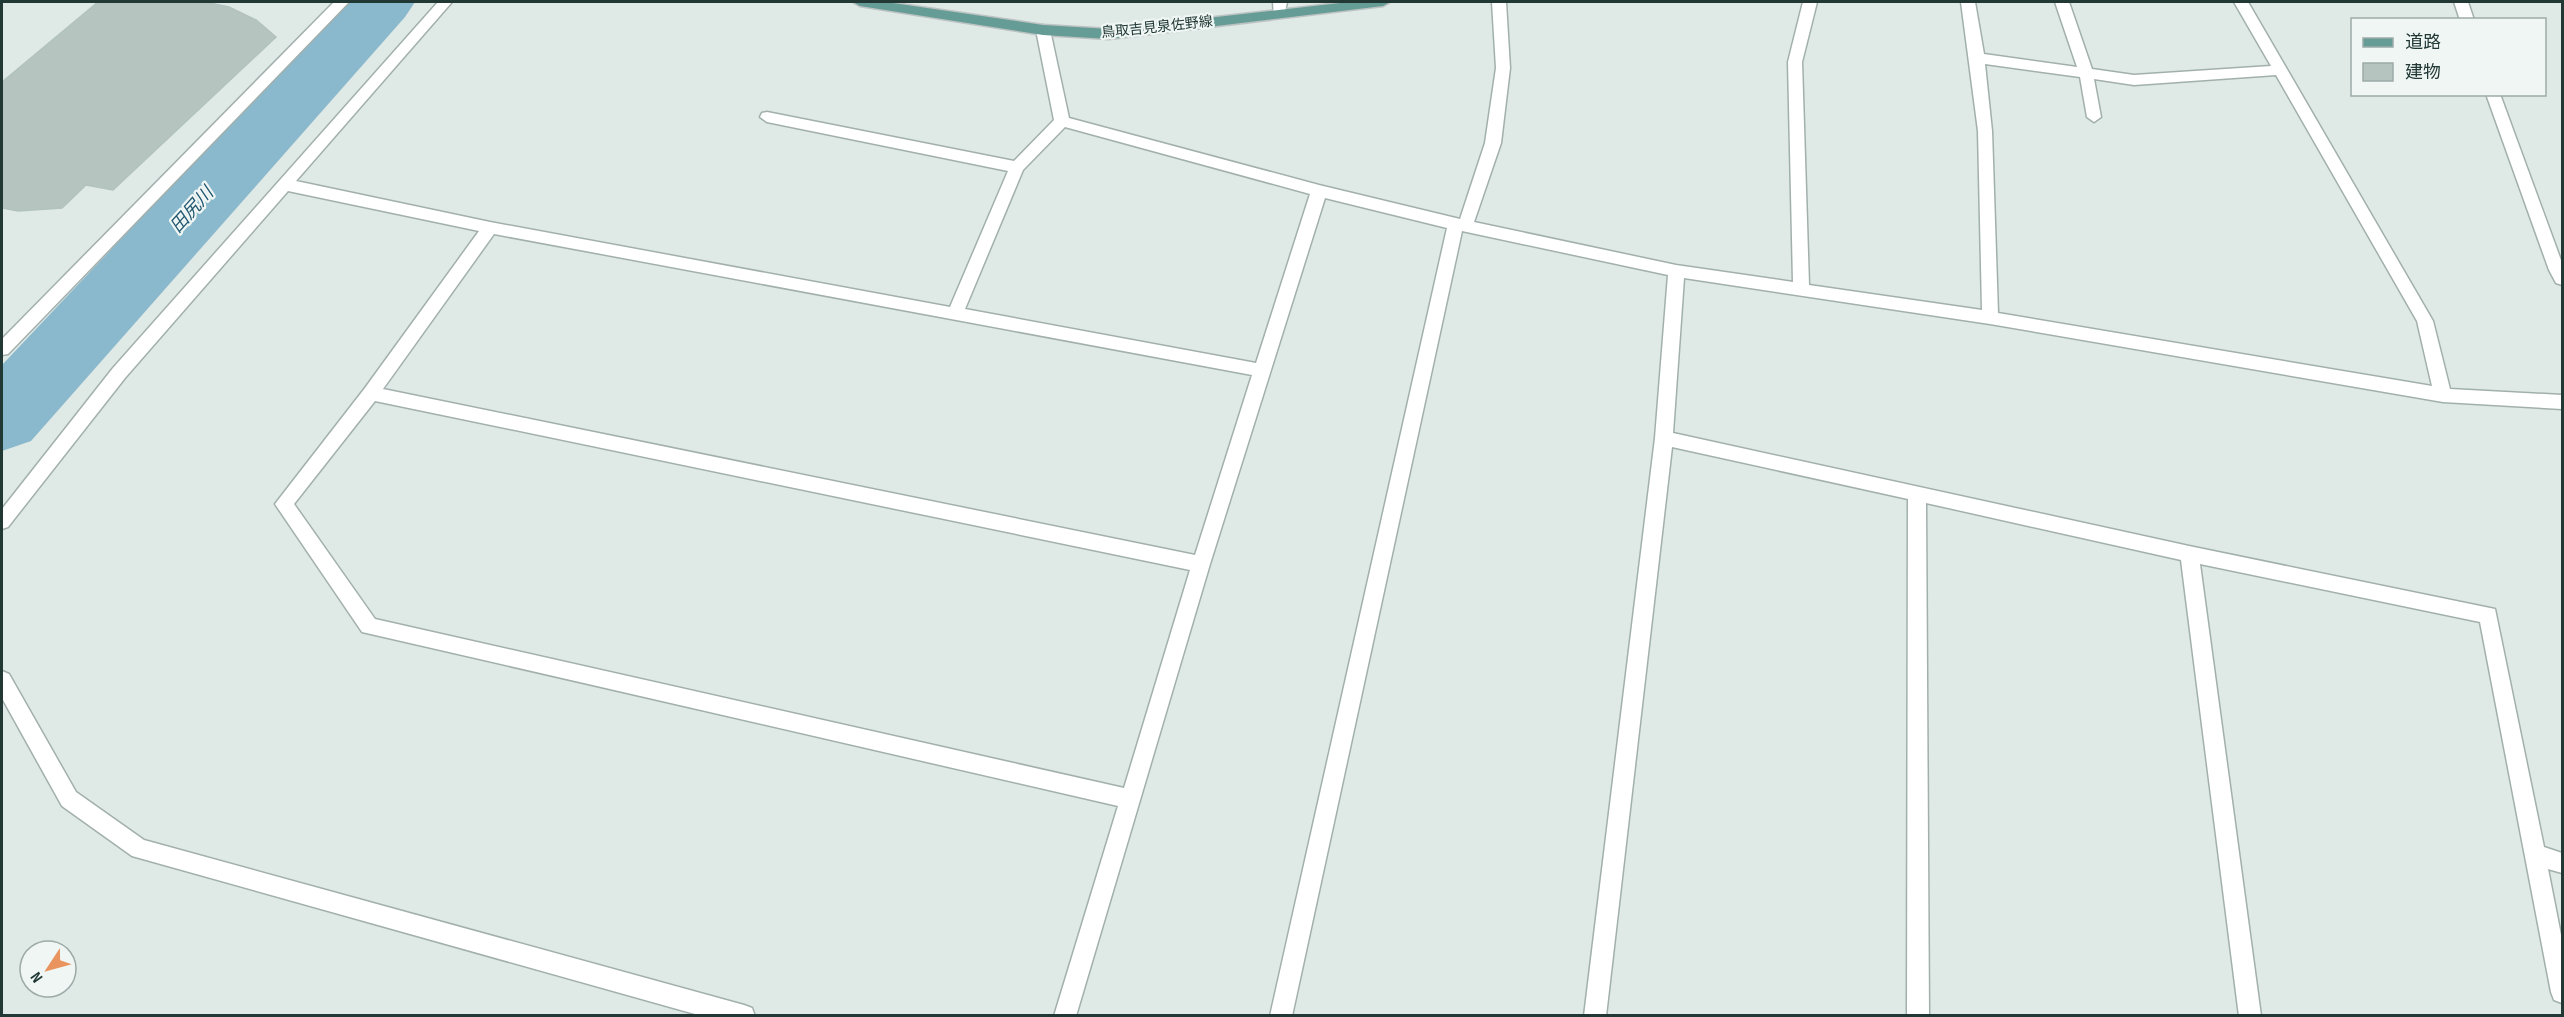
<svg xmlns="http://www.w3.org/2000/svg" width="2564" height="1017" font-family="'Sofia Sans Condensed','Noto Sans JP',sans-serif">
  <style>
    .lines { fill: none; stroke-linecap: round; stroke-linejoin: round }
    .river { fill: #8ab8cc; fill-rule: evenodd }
    .building { fill: #b5c4bf; stroke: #b2c2be; stroke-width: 1.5 }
    .minor-casing { stroke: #a2b0ad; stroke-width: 3 }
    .major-casing { stroke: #bcc3c2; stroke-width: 3 }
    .minor { fill: #fff; fill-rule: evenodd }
    .major { fill: #669c96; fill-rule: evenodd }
    .labels { text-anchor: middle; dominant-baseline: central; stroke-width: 4.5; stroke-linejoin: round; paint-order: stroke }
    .far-street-label { font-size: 14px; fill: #213835; stroke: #eff6f4 }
    .water-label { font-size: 18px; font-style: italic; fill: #205770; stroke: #eff6f4 }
  </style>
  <rect width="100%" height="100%" fill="#dfe9e6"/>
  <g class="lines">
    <path class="river" d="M345,2h70l-10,15 -374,424 -29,10v-86z"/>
  </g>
  <path class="building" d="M98,2h107l24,5 27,13 20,17 -163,153 -27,-5 -24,23 -44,3 -16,-3v-126z"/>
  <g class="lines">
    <defs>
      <g id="minor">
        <path d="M334,2h15l-341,352 -6,1v-16z"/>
        <path d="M438,2h14l-156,179 194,41 460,85 58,-136 -241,-49 -7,-5 2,-4 5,-1 247,49 40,-41 -18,-90 7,-5 7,5 19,88 250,67 141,34 25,-76 11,-75 -4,-66h14l4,66 -9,75 -27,79 202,43 117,17 -5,-220 15,-60h14l-15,60 7,223 173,25 -4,-179 -17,-129h14l9,52 93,13 -22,-65h14l23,67 42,6 137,-9 -37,-64h14l185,319 17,68 112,6v14l-119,-7 -453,-78 -306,-46 -11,155 516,113 306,63 49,238 18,6v20l-14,-4 14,71v63l-8,-3 -3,-8 -71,-370 -280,-58 61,452h-22l-58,-456 -255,-57 3,513h-22l1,-517 -236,-52 -66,569h-22l71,-578 13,-163 -206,-44 -170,785h-22l177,-788 -122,-30 -115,366 -134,452h-22l64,-210 -756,-174 -87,-128 90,-116 114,-157 -191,-40 -163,187 -117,149 -6,2v-20l111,-141zM1985,64l95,13 7,40 7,5 7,-5 -7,-38 40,6 142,-10 141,246 15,65 -434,-73 -6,-182zM1065,127l245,67 -54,169 -291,-54 58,-139zM494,234l758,141 -57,180 -812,-166zM375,401l815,169 -66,218 -749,-169 -81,-115z"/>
        <path d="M1273,2h14l-3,15h-10z"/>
        <path d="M2454,2h14l6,18h-14z"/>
        <path d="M2486,94h14l62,169v22l-6,-2 -7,-13z"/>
        <path d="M2,671l7,3 67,118 68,48 600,165 8,3 3,8h-53l-570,-160 -70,-50 -60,-108z"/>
      </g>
      <path id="major" d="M853,2h33l157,23 66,4 240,-27h41l-7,4 -274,33 -66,-4 -183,-29z"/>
    </defs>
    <use href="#minor" class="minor-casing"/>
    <use href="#major" class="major-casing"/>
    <use href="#minor" class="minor"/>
    <use href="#major" class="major"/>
  </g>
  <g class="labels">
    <g class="far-street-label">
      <text transform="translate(1157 27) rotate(-6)">鳥取吉見泉佐野線</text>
    </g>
    <g class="water-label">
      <text transform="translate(192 210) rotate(-48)">田尻川</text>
    </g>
  </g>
  <rect width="2564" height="1017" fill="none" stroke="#213835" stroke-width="6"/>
  <rect x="2351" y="18" width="195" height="78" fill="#eff6f4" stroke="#9daaa8" stroke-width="1.5"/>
  <rect x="2363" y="38" width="30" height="9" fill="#669c96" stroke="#9daaa8" stroke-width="1.5"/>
  <text x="2405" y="48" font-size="18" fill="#213835">道路</text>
  <rect x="2363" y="63" width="30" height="18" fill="#b5c4bf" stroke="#9daaa8" stroke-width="1.5"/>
  <text x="2405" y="78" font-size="18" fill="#213835">建物</text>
  <g transform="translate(48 969) rotate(234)"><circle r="28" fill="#eff6f4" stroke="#9daaa8" stroke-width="1.5"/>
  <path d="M0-4.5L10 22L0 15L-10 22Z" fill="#e9935e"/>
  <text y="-9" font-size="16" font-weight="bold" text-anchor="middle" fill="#213835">N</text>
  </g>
</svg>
